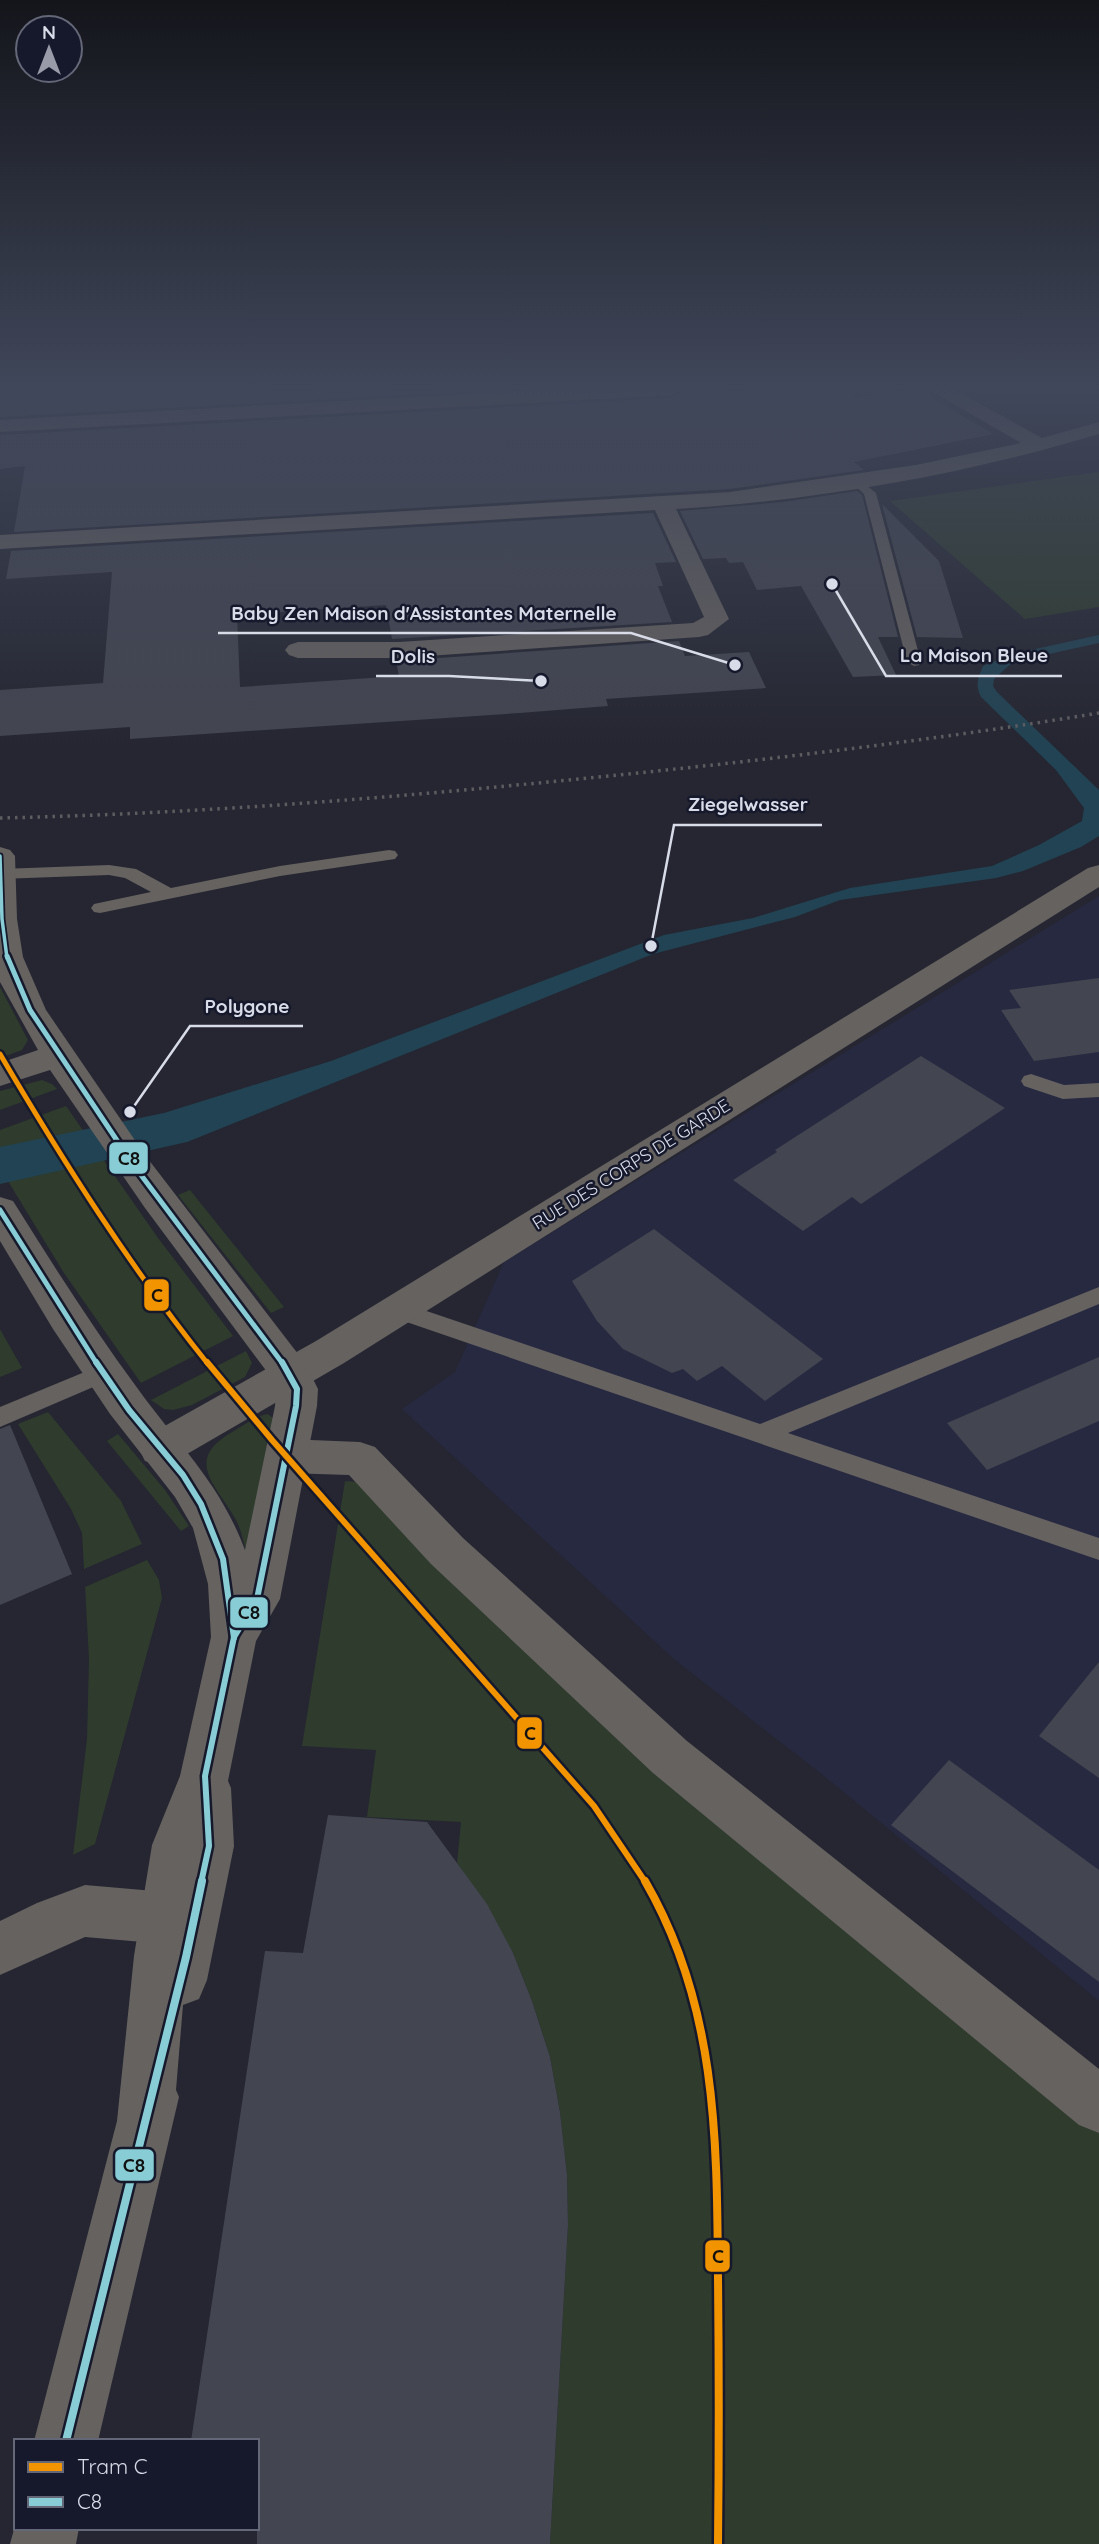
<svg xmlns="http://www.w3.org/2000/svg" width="1099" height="2544" font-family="Quicksand,sans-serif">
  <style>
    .built { fill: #272941 }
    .green { fill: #2e3b2d }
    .water { fill: #224353 }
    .building { fill: #434550 }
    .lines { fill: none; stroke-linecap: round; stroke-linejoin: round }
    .service { fill: #666260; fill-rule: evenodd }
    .minor { fill: #666260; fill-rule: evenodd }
    .tertiary { fill: #666260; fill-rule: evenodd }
    .rail { stroke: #5d5d61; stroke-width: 3.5; stroke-dasharray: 2.5 5; stroke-linecap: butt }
    .bus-1-far3-casing { stroke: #16192c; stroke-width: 7 }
    .bus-1-far2-casing { stroke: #16192c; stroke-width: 10 }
    .bus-1-far1-casing { stroke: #16192c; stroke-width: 11 }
    .bus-1-casing { stroke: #16192c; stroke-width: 13 }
    .bus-1-far3 { stroke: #88cdd5; stroke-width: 3.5 }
    .bus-1-far2 { stroke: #88cdd5; stroke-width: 5 }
    .bus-1-far1 { stroke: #88cdd5; stroke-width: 6 }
    .bus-1 { stroke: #88cdd5; stroke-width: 8 }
    .tram-1-far2-casing { stroke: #16192c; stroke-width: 10 }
    .tram-1-far1-casing { stroke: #16192c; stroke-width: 11 }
    .tram-1-casing { stroke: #16192c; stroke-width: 13 }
    .tram-1-far2 { stroke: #f29400; stroke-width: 5 }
    .tram-1-far1 { stroke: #f29400; stroke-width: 6 }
    .tram-1 { stroke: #f29400; stroke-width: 8 }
    .labels { text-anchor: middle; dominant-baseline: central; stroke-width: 5; stroke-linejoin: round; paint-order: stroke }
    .street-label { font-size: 18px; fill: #d8dbe8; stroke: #16192c }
    .leader { fill: none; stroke: #d8dbe8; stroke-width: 2.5 }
    .callout-dot { fill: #d8dbe8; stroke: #16192c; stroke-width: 2.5 }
    .callout-label { font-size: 19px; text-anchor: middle; font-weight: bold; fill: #d8dbe8; stroke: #16192c; stroke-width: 5; stroke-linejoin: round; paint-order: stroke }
    .line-badge { stroke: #16192c; stroke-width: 2.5 }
    .pale-badge-label { font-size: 19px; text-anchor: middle; font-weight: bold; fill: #111 }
  </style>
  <rect width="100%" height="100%" fill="#252631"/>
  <path class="built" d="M1099,896v1105l-280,-229 -144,-112 -273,-251 53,-37 49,-110z"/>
  <g class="green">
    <path d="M1099,472v135l-74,12 -135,-118z"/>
    <path d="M0,987l28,53 -6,10 -22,8z"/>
    <path d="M42,1080l10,4 5,5 -57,21v-19z"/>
    <path d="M66,1106l92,132 75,98 -92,47 -77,-110 -64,-105v-38z"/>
    <path d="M190,1190l94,117 -13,6 -93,-118z"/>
    <path d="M0,1329l22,39 -22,9z"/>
    <path d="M246,1351l6,12 -7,14 -53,28 -19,5 -9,-1 -13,-9z"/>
    <path d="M48,1412l73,89 21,43 -58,25 -2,-36 -11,-24 -53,-85z"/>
    <path d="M268,1414l6,5 -28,132c-3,-10 -5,-22 -10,-31 -20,-36 -54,-60 -2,-89 11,-7 22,-15 34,-17z"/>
    <path d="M118,1434l47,56 24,36 -8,5 -74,-90z"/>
    <path d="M345,1481l15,1 739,644v418h-549l18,-319 -1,-50 -7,-63 -10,-55 -18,-56 -19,-48 -56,-90 4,-41 -94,-5 9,-67 -74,-4z"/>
    <path d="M147,1560l12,20 3,18 -67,246 -22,11 14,-116 2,-80 -4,-72z"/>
  </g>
  <path class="water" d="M1099,635v8l-86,19 -19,17 -1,7 4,6 102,98v46l-18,11 -58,24 -27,7 -156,22 -45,17 -142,37 -466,188 -187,42v-37l164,-34 167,-52 333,-126 89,-17 97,-30 142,-22 47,-21 43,-24 2,-13 -28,-38 -75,-73c-6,-12 -3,-19 2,-31l29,-12z"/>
  <g class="building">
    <path d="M65,389h199v3l113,-3v3l131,-3 -508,28v-24z"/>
    <path d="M767,389h75l14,9 61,-9 76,45 -139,28 10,8 -134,19 -716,43 11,-66 -25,3v-34l671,-37 6,-3z"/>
    <path d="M857,491l5,4 36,142h-20l18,38 -43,2 -52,-91 -44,4 -14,-28 -14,1 -3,-5 -23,1 -23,-48 103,-9z"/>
    <path d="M882,504l57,57 24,77 -46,-1z"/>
    <path d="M653,513l23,49 -21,1 8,23h-5l14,36 -280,17 -6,-34 -149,10 3,72 159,-11 -3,-15 283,-20 6,15 64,-4 17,36 -160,11 2,7 -88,7 -390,26v-12l-130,9v-46l103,-7 9,-111 -106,7 5,-28z"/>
    <path d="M1099,978v74l-65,9 -33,-51 20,-2 -12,-18z"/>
    <path d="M921,1056l84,52 -144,96 -9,-7 -49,34 -70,-51 44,-28 -2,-2z"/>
    <path d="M654,1229l169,130 -58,42 -43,-35 -25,15 -14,-12 -11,4 -49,-24 -26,-28 -25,-40z"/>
    <path d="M1099,1357v64l-112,49 -40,-47z"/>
    <path d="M10,1425l62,149 -72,31v-176z"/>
    <path d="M1099,1662v116l-60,-42z"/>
    <path d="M949,1760l150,110v112l-208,-157z"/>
    <path d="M328,1815l99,7 60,82 26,49 19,48 18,56 10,55 7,63 1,50 -18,319h-293v-103h-66l74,-490 38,2z"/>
  </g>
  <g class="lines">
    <g class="service">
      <path d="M857,478l19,15 45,169 -2,3 -5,1 -7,-4 -43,-168 -13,-12z"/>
      <path d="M389,850l6,1 3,4 -3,4 -115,17 -180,37 -6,-1 -3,-4 3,-4 57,-12 -26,-14 -16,-3 -109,4 1,-10 108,-4 27,4 35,19 109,-22z"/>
      <path d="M1031,1074l33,11 35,-2v14l-36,2 -39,-13 -3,-5 3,-5z"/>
      <path d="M1099,1287v17l-311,129 311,105v22l-710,-244 -4,-6 4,-6 8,-3 363,123z"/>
      <path d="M104,1364l8,3 4,6 -4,6 -112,48v-20z"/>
    </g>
    <g class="minor">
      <path d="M560,389h121l-10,6 -671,37v-12z"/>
      <path d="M928,389h25l89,49 57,-16v12c-137,41 -280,66 -423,75l53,110 -21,16 -9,2 -300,21h-101l-9,-3 -4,-5 4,-5 9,-3h101l294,-19 11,-6 -49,-107 -655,39v-14l730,-43 186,-27 105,-22z"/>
      <path d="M1099,865v22l-755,476 -169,98 -15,5 -15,-5 -6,-12 6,-12 171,-96 772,-473z"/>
      <path d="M286,1439l74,3 15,5 88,91 224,203 412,328v64l-20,-8 -426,-352 -222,-209 -82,-89 -63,-2 -15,-5 -6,-12 6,-12z"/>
      <path d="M85,1885l81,7 19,8 7,18 -7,18 -19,8 -81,-7 -85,38v-54l37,-18z"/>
    </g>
    <g class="tertiary">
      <path d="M0,847l10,3 5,6 2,63 6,38 23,53 99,145 160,208 13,26 -1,17 -37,193 -24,42 -28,140 3,7 3,58 -27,134 -8,19 -16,6 -7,85 3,7 -81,344h-64l83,-320 17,-165 18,-111 28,-69 31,-139 -3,-53 -15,-56 -18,-31 -65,-83 -57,-85 -53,-88v-44l13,4c40,64 80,127 125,188 41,57 81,92 107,161l30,-144 1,-17 -3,-9 -128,-172 -95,-138 -50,16v-23l38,-13 -38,-68z"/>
      <path d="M16,2522v6h63l-3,16h-66z"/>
    </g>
    <path class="rail" d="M0,818c183,-4 366,-18 548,-36 185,-18 368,-39 551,-69"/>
    <defs>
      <path id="bus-1-far3" d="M0,856l2,63 5,39"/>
      <g id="bus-1-far2">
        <path d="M7,956l23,54 102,153 151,201"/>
        <path d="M0,1210l97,154"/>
      </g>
      <g id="bus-1-far1">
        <path d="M96,1362l33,48 54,65 18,29 22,55 11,79"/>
        <path d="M201,1883l8,-37 -4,-70 29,-139 23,-38 39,-193 1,-17 -15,-27"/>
      </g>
      <path id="bus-1" d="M66,2441l120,-484 16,-76"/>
    </defs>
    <use href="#bus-1-far3" class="bus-1-far3-casing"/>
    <use href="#bus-1-far2" class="bus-1-far2-casing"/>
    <use href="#bus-1-far1" class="bus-1-far1-casing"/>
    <use href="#bus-1" class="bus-1-casing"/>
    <use href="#bus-1-far3" class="bus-1-far3"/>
    <use href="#bus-1-far2" class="bus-1-far2"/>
    <use href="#bus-1-far1" class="bus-1-far1"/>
    <use href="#bus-1" class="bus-1"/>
    <defs>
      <path id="tram-1-far2" d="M0,1054c63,107 130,213 208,310"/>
      <path id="tram-1-far1" d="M207,1362l65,78 322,366 52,77"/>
      <path id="tram-1" d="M645,1881c72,124 72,257 73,397 1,89 1,177 0,266"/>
    </defs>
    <use href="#tram-1-far2" class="tram-1-far2-casing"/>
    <use href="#tram-1-far1" class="tram-1-far1-casing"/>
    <use href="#tram-1" class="tram-1-casing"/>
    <use href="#tram-1-far2" class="tram-1-far2"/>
    <use href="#tram-1-far1" class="tram-1-far1"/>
    <use href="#tram-1" class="tram-1"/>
  </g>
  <linearGradient id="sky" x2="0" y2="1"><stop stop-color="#14151b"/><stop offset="0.52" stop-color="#40475a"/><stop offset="1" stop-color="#40475a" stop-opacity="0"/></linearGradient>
  <rect width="1099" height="745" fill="url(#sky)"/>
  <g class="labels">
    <g class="street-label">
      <text transform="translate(631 1164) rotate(-32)">RUE DES CORPS DE GARDE</text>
    </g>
  </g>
  <path class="leader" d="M735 665L631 633H218M832 584L886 676H1062M541 681L449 676H376M651 946L674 825H822M130 1112L190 1026H303"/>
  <g class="callout-dot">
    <circle cx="735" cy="665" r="7"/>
    <circle cx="832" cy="584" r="7"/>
    <circle cx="541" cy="681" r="7"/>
    <circle cx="651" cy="946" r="7"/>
    <circle cx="130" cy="1112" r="7"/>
  </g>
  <g class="callout-label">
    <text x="424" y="620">Baby Zen Maison d'Assistantes Maternelle</text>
    <text x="974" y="662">La Maison Bleue</text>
    <text x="413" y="663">Dolis</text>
    <text x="748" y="811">Ziegelwasser</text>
    <text x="247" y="1013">Polygone</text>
  </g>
  <g class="line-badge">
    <rect x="108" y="1141" width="41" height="34" rx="7" fill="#88cdd5"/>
    <rect x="143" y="1278" width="27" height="34" rx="7" fill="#f29400"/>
    <rect x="229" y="1596" width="40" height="33" rx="7" fill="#88cdd5"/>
    <rect x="516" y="1716" width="27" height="34" rx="7" fill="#f29400"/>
    <rect x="114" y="2148" width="41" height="34" rx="7" fill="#88cdd5"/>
    <rect x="704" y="2239" width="27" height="34" rx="7" fill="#f29400"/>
  </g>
  <g class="pale-badge-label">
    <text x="129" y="1165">C8</text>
    <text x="157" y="1302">C</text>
    <text x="249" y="1619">C8</text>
    <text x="530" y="1740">C</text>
    <text x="134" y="2172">C8</text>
    <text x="718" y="2263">C</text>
  </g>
  <rect x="14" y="2439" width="245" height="91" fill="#16192c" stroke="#646777" stroke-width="2"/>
  <rect x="28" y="2462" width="35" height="10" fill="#f29400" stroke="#646777" stroke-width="2"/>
  <text x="77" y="2474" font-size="21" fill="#d8dbe8">Tram C</text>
  <rect x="28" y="2497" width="35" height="10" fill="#88cdd5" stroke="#646777" stroke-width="2"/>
  <text x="77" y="2509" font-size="21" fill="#d8dbe8">C8</text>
  <g transform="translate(49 49)"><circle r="33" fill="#16192c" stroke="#646777" stroke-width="2"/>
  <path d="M0-5L12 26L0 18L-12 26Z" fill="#999ca8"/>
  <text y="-10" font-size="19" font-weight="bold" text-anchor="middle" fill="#d8dbe8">N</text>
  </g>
</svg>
